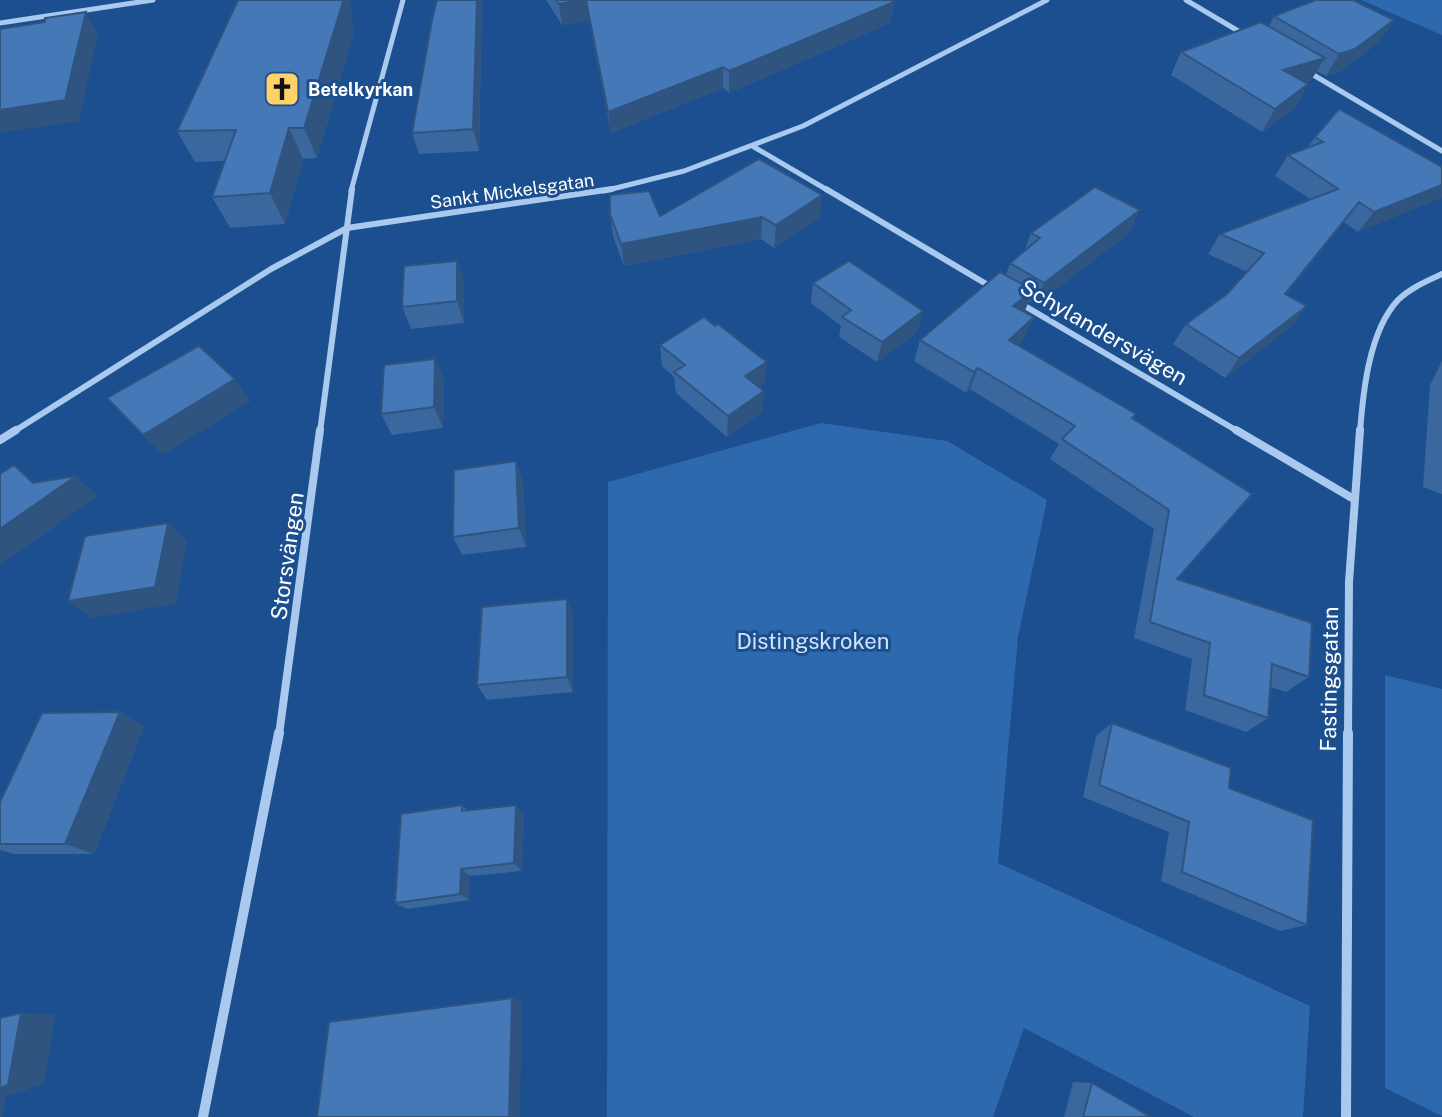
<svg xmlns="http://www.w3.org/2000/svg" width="1442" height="1117" font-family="'Public Sans',sans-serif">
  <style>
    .green { fill: #2e69ad }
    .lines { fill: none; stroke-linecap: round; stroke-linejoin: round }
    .street-far3 { stroke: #a9c9ee; stroke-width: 5 }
    .street-far2 { stroke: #a9c9ee; stroke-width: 6 }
    .street-far1 { stroke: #a9c9ee; stroke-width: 8 }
    .street { stroke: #a9c9ee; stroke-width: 10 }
    .wall { fill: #3a679d }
    .shaded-wall { fill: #305480 }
    .building { fill: #4478b7; stroke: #305480; stroke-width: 2 }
    .labels { text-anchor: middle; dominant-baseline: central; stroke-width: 6; stroke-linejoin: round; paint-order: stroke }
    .far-poi-label { font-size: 18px; font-weight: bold; fill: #fff; stroke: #1b4f8f; text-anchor: start }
    .far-street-label { font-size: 18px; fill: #fff; stroke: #1b4f8f }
    .street-label { font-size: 22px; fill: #fff; stroke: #1b4f8f }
    .park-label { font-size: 22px; fill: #cfe3fa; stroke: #1b4f8f }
  </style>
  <rect width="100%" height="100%" fill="#1b4f8f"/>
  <g class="green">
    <path d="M1361,0h81v35z"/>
    <path d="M821,423l126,18 100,59 -29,137 -20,226 312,143 -7,111h-109l-170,-89 -31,89h-386l1,-635z"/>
    <path d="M1385,675l57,14v427l-57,-28z"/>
  </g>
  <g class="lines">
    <g class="street-far3">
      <path d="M1186,0l59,35"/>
      <path d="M0,23l153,-23"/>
      <path d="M1305,70l137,81"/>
      <path d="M754,147l75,44"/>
      <path d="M351,191l52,-191"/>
      <path d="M604,191l80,-20 119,-45 244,-126"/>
    </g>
    <g class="street-far2">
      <path d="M826,189l167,99"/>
      <path d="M1018,302l221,130"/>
      <path d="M13,432l258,-163 76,-41 265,-39"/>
      <path d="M320,432l32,-243"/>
      <path d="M1360,432c3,-40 9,-101 38,-132 12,-12 29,-19 44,-26"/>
    </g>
    <g class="street-far1">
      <path d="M1236,430l116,68"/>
      <path d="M0,440l16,-10"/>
      <path d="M279,735l41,-305"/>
      <path d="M1348,735l1,-153 11,-152"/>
    </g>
    <g class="street">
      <path d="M203,1117l76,-384"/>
      <path d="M1346,1117l2,-384"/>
    </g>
  </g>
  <g class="wall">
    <path d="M482,0l-3,151 -60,3 -7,-21z"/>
    <path d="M546,0h344l4,2 -4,21 -161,70 -6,-5 -112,45 -22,-113 -27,5z"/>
    <path d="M1274,16l120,4 -15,22 -38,29 -15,5 -9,-5 -6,9 -6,2 3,2 -13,23 -33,25 -91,-57 10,-23 88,-26z"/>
    <path d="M354,32l-37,126 -14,1 -18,65 -55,4 -18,-31 13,-36 -30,1 -18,-31z"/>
    <path d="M1315,137l127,30 -84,65 -14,-10 -58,73 6,31 -67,52 -52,-34 13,-20 41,-30 20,-22 -39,-18 12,-20 90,-35 -35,-23 13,-21 19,-7z"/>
    <path d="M610,214l50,2 160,2 -46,30 -13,-9 -137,27 -11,-30z"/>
    <path d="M1031,233h98l-94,72 -6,-4 -5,11v27l-6,6 118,69 -3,5 119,75 -75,85 132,98 -23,15 -16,-5 -2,31 -22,14 -61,-22 7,-51 -58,-21 20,-109 -104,-70 9,-15 -89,-55 -4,4 -52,-32 6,-21 86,-65 4,-12 14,-11z"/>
    <path d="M457,261l7,22v40l-53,6 -9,-22z"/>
    <path d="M813,283l110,28 -6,21 -40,30 -38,-25 2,-11 -30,-23z"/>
    <path d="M660,345l105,38 -6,4 5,4 -2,21 -35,25 -51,-44 -2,-16 -12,-11z"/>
    <path d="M435,359l9,22 -1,47 -51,7 -11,-21z"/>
    <path d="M1442,361v133l-19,-7 7,-102z"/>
    <path d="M516,461l7,20 3,66 -64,8 -9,-18z"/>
    <path d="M567,599l6,17v76l-86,8 -10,-15z"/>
    <path d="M120,712l24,14 -50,128h-81l-13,-4v-48z"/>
    <path d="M1112,723l117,65 78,137 -27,6 -119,-50 8,-49 -86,-35 13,-61z"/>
    <path d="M462,805l5,5 49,-5 8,10 -2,56 -52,5v24l-63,9 -12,-6z"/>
    <path d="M1073,1082l19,1 59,34h-87z"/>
  </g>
  <g class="shaded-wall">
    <path d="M343,0h7l4,32 -37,126 -13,-30z"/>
    <path d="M477,0h5l-3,151 -6,-22z"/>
    <path d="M580,0h6l3,20 -27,5 -3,-21z"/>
    <path d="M894,2l-4,21 -161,70v-22z"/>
    <path d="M86,12l12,21 -19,88 -79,12v-23z"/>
    <path d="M1394,20l-15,22 -38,29 -15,5 13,-22z"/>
    <path d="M1325,58l-14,22 -41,12 13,-22z"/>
    <path d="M723,67v21l-112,45 -3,-21z"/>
    <path d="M1308,84l-13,23 -33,25 13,-23z"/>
    <path d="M289,128l14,31 -18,65 -15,-31z"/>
    <path d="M1442,185v13l-84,34 16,-20z"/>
    <path d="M822,195l-2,23 -46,30 2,-23z"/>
    <path d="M1359,202l-15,20 -73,92 14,-20z"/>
    <path d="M1140,210l-11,23 -94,72 9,-22z"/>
    <path d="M762,217l-1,22 -137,27 -3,-22z"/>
    <path d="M457,261l7,22v40l-7,-22z"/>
    <path d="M1033,290l-9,23 -11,-7z"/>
    <path d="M1307,306l-15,20 -67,52 14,-20z"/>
    <path d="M923,311l-6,21 -40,30 5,-20z"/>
    <path d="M1034,317l-10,22 -24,22 9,-21z"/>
    <path d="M435,359l9,22 -1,47 -9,-21z"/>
    <path d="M767,362l-2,21 -21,14 1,-21z"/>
    <path d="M978,368l-8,21 -4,4 8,-21z"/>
    <path d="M235,379l16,22 -89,54 -19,-20z"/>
    <path d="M764,391l-2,21 -35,25 1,-21z"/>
    <path d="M516,461l7,20 3,66 -7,-19z"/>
    <path d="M76,476l22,20 -98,69v-36z"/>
    <path d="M168,523l19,19 -11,62 -84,14 -24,-17z"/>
    <path d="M567,599l6,17v76l-6,-15z"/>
    <path d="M120,712l24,14 -50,128 -29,-10z"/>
    <path d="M516,805l8,10 -2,56 -8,-8z"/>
    <path d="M461,869l9,7v24l-10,-6z"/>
    <path d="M512,998l10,3 -2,116h-11z"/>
    <path d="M21,1013l34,2 -11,69 -38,12 -4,21h-2v-29z"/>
  </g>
  <g class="building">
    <path d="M238,0h105v2l-39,126h-15l-19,65 -58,4 24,-67 -59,1z"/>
    <path d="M437,0h40l-4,129 -61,4 20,-113z"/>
    <path d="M556,0h24l-21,4z"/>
    <path d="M586,0h304l4,2 -165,69 -6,-4 -115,45z"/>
    <path d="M1316,0h37l41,20 -39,29 -16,5 -65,-38z"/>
    <path d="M86,12l-21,88 -65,10v-81l45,-7v-4z"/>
    <path d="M1261,22l64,36 -42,12 25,14 -33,25 -94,-57z"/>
    <path d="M1339,109l103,58v18l-68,27 -15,-10 -74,92 22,12 -68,52 -53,-34 41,-30 37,-41 -44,-19 118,-45 -50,-34 35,-13 -8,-5z"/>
    <path d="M759,159l63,36 -46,30 -14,-8 -141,27 -11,-30v-19l39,-4 11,25z"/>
    <path d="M1095,187l45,23 -96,73 -34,-20 30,-25 -9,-5z"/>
    <path d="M457,261v40l-55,6 2,-41z"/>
    <path d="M849,261l74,50 -41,31 -40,-25 9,-7 -38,-27z"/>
    <path d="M1000,272l33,18 -20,16 21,11 -25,23 127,74 -4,4 120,76 -75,85 135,44 -3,54 -37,-13 -4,54 -64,-23 6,-52 -60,-21 19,-112 -107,-71 13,-13 -97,-58 -4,4 -54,-32z"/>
    <path d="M704,317l11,9 3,-2 49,38 -22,14 19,15 -36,25 -54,-44 11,-7 -25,-20z"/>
    <path d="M199,346l36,33 -92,56 -36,-37z"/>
    <path d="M435,359l-1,48 -53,7 3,-49z"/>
    <path d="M516,461l3,67 -66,9 1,-67z"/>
    <path d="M14,465l19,18 43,-7 -76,53v-55z"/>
    <path d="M168,523l-13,64 -87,14 17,-65z"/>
    <path d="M567,599v78l-90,8 5,-78z"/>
    <path d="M120,712l-55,132h-65v-42l42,-89z"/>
    <path d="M1112,723l119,45 -2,20 84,32 -6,105 -125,-53 7,-50 -90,-37z"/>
    <path d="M462,805v6l54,-6 -2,58 -53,6 -1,25 -65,9 6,-89z"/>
    <path d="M512,998l-3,119h-192l12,-95z"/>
    <path d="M21,1013l-13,72 -8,3v-70z"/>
    <path d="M1092,1083l59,34h-68z"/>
  </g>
  <defs>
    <symbol id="church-square" viewBox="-11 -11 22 22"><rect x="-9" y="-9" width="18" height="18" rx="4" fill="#ffd166" stroke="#1b4f8f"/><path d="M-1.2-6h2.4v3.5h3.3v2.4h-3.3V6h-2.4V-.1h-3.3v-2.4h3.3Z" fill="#111"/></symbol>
  </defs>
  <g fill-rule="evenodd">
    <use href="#church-square" x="262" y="69" width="40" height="40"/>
  </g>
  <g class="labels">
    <g class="far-poi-label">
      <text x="308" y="89">Betelkyrkan</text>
    </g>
    <g class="far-street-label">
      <text transform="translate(512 191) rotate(-8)">Sankt Mickelsgatan</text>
    </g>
    <g class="street-label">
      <text transform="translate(1104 332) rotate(30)">Schylandersvägen</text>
      <text transform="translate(287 556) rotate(-82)">Storsvängen</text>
      <text transform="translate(1329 679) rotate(-89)">Fastingsgatan</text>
    </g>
    <g class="park-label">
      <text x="813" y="641">Distingskroken</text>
    </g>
  </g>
</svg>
